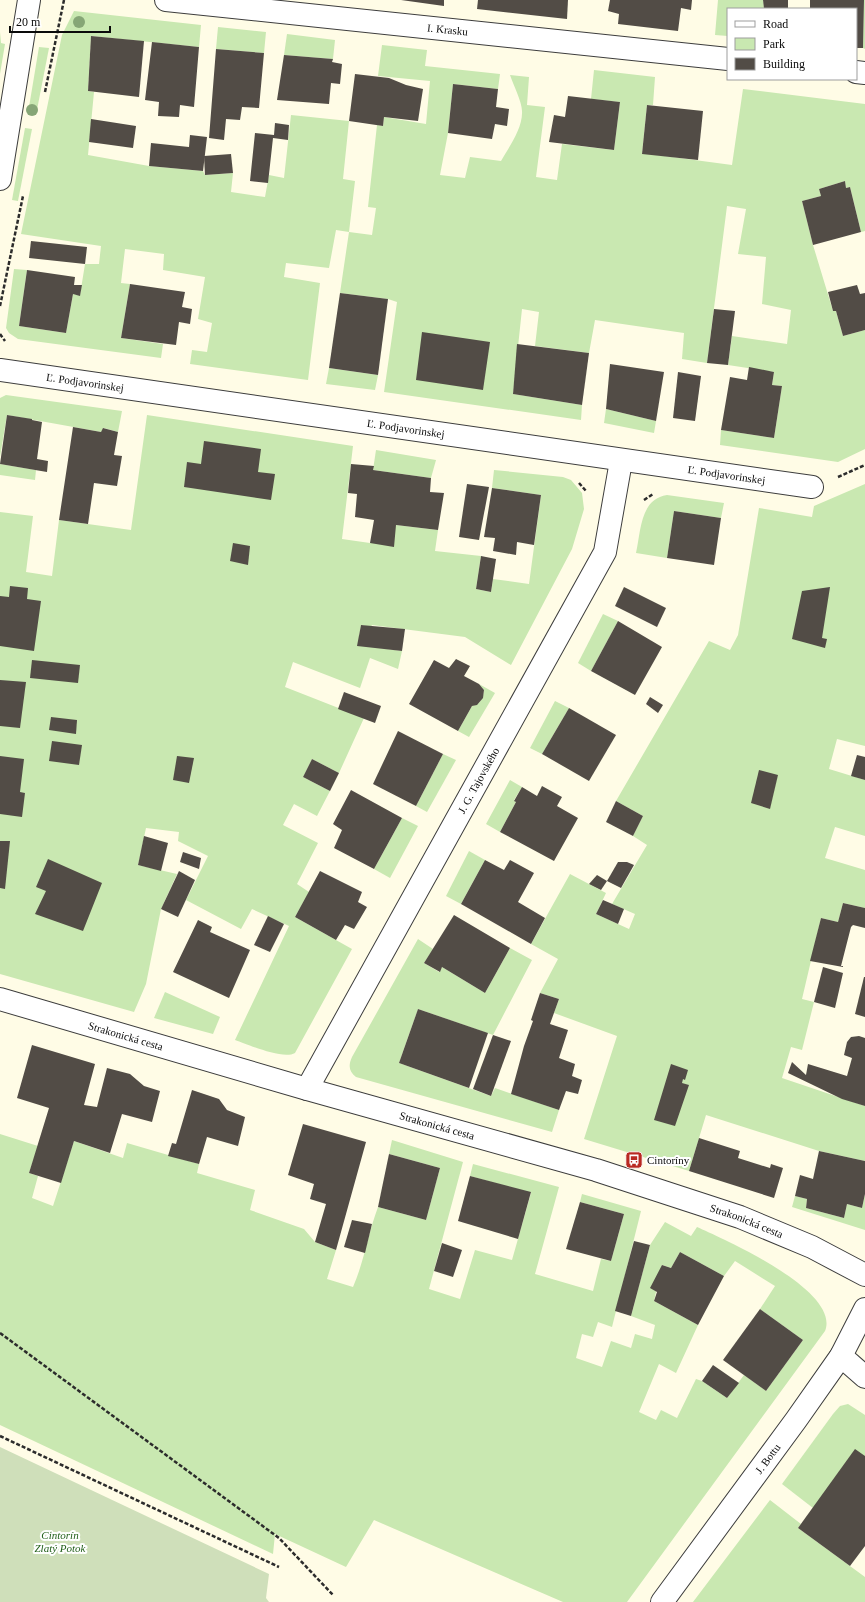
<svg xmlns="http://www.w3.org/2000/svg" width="865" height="1602" font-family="'Times New Roman',serif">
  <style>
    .green { fill: #c9e8b1; fill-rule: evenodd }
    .cemetery { fill: #cfdfba }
    .building { fill: #524c46 }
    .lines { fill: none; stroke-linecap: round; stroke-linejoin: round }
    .minor-casing { stroke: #3d3d3d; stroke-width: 24 }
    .path { stroke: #2c2c2c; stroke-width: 2.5; stroke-dasharray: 4 2; stroke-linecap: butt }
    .minor { stroke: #fff; stroke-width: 22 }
    .tree { fill: #86a676 }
    .labels { text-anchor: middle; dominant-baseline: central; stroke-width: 4; stroke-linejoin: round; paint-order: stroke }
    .street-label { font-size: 11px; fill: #0a0a0a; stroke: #fff }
    .poi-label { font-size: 11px; fill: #0a0a0a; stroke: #fff; text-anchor: start }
    .park-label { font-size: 11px; font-style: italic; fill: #23601b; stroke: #fff }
  </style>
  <rect width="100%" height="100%" fill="#fffce6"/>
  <g class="green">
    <path d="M718,0h47h-2l1,9h-36v27l-13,-1z"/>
    <path d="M864,0h1v49l-2,-1z"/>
    <path d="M74,11l127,14 -2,22 -108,-11 -3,55 6,1 -6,63 61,11 54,5 2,4 28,-2 -2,19 34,5 4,-22 15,3 7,-63 58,6 -6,58 12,2 -6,51 23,3 4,-27 -8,-1 9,-82 6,1 1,-9 42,7 4,-43 -52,-5 4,-31 45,5 -2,16 75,8 -2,15 -45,-5 -5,49 -8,42 25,3 5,-21 31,4c8,-14 22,-33 21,-50 0,-9 -9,-27 -12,-36l19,2 -2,28 18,2 -9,70 21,3 5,-36 52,6 6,-48 -29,-3 3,-29 61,7 -2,28h-6l-5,48 90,12 11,-76 122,15v127l-4,1 -11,-45 -4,1 -1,-7 -26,8 2,7 -19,5 11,44 20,66h3l7,25 22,-6v119l-27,13 -118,-17 1,-15 53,8 8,-52 -10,-1 2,-13 -46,-7 4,-29 55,8 4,-34 -29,-6 4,-47 -28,-3 8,-45 -19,-3 -20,157 -25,-4 2,-26 -89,-13 -6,33 -54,-7 4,-34 -17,-3 -9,85 69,11 -1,15 -197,-28 13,-90 -9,-3 -48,-6 9,-61 -13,-2 -7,38 -43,-5 -2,14 36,6 -12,97 -118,-16 2,-14 15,2 5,-29 -14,-4 7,-42 -42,-7 1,-16 -39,-5 -4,34 9,1 -9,54 42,6 -2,14 -143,-19 -9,-6 -3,-5 8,-59 13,1 -8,56 47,7 7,-39 7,1 5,-31h14l2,-18 -80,-12 41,-199z"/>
    <path d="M218,27l48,5 -2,21 -48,-4z"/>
    <path d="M0,32l1,11 4,1 -5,30z"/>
    <path d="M287,34l48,6 -2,19 -49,-4z"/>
    <path d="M39,47l10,1 -13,67 -8,-2z"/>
    <path d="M25,128l7,1 -14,72 -6,-1z"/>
    <path d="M329,368l49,7 -3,15 -49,-6z"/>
    <path d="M6,395l116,16 -4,21 -14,-4 -3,4 -94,-17 -7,42v-59z"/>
    <path d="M606,409l50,12 -2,12 -50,-10z"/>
    <path d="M147,415l206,31 -11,93 28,4 26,-18 42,5 -3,21 46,5 -5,33 15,3 2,-13 36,5 12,-89 -49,-7 2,-18 69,7 8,3 11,13 2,16 -12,40 -61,116 -46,-28 -93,-12 -1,2 -10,-2 -3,20 44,6 -4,18 -28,-11 -10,30 -67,-26 -8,25 79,31 -25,55 -27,-14 -9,18 27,14 -13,25 -23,-12 -11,21 35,18 -21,41 12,8 -14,25 57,32 -57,104c-12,7 -46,-8 -60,-13l54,-114 -37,-17 -11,20 -55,-29 22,-44 -30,-15 1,-9 -33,-4 -8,37 39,9 -16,35 -15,75 -12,28 -134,-38v-462l33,4 -7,56 26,4 7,-56 72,10z"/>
    <path d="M376,450l60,10 -5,18 -58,-8z"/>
    <path d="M0,464l36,6 -1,10 -35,-5z"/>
    <path d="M865,484v262l-28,-7 -8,30 36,11v56l-30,-9 -10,31 40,12v38l-22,-5 -5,19 -17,-4 -19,81 12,3 -12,48 -11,-3 -9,31 83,28v55l-46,-10 -113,-36 -17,56 -105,-32 33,-103 -63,-23 5,-14 -19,-6 18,-34 -27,-15 39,-70 36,19 -10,21 33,15 6,-15 -23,-10 35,-59 -14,-9 10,-20 -27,-15 93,-160 21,9 8,-15 21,-127 53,9 2,-11z"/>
    <path d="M667,495l57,8 -3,15 -47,-7 -7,47 -31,-5c5,-22 4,-54 31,-58z"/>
    <path d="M603,614l15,7 -27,50 -13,-8z"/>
    <path d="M479,684l16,9 -26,44 -11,-6 14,-25c9,-2 11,-8 12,-16z"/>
    <path d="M555,701l14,7 -27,46 -12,-6z"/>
    <path d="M443,754l13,6 -29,52 -11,-6z"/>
    <path d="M510,780l12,7 -8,13 2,2 -16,30 -14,-8z"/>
    <path d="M402,818l16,8 -28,52 -16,-9z"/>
    <path d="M469,851l16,9 -24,44 -15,-8z"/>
    <path d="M418,939l15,10 -9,14 15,9 3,-5 43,26 25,-45 22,12 -39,75 -75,-26 -19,54 92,33 4,-8 64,22 -7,22 -196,-55c-7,-6 -8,-11 -4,-20z"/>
    <path d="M165,992l55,25 -7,17 -59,-16z"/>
    <path d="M0,1134l38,12 -9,27 9,3 -6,22 21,8 21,-65 49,17 4,-15 72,21 -2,9 58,17 -5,20 54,19 11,13 21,8 -9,29 26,8c11,-25 15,-53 25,-80l48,13 14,-52 -51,-14 3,-14 71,22 -34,127 31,10 15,-49 37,10 19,-67 -61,-17 3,-12 86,23 -24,87 58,17 8,-32 10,2 13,-47 -44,-12 2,-8 59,17 -29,116 -14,-5 -5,15 -11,-3 -6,24 26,9 9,-26 20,7 4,-14 17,5 3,-14 -24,-9 19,-71 15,-23 26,14 6,-9c29,13 144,64 128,104l-198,271h-64l-189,-82 -28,47 -71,-33 -2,20 -273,-129zM680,1252l44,24 11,-15 40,25 -15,23 43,31 -37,51 -22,-16 -17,23 -25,-17 -6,-2 -19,39 -16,-8 -5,10 -17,-8 20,-48 17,9 22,-48 -44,-24 8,-36 9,3z"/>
    <path d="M865,1194v36l-73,-23 3,-11 12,3 -1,9 38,10 3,-14 15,4z"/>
    <path d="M848,1404l17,11v41l-52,52 -31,-24 51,-70 7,-8z"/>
    <path d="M770,1500l31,24 -3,4 67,49v25h-172z"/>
  </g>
  <path class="cemetery" d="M0,1447l269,127 -3,24 3,4h-269z"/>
  <g class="building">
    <path d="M401,0h43v6z"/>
    <path d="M478,0h90l-1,19 -90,-10z"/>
    <path d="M610,0h82l-1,10 -10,-2 -3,23 -60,-7 1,-10 -11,-3z"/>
    <path d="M763,0h25v9h-24z"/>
    <path d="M810,0h54l-1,48h-7v-39h-46z"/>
    <path d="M91,36l53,5 -5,56 -51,-6z"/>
    <path d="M152,42l47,5 -5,60 -14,-2 -1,12 -21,-1 1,-14 -14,-2z"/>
    <path d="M216,49l48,4 -5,55 -17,-1 -2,13 -14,-1 -2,21 -15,-2z"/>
    <path d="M284,55l49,4 -1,3 10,2 -2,20 -9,-1 -2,21 -52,-4z"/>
    <path d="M355,74l34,4 17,7 17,4 -5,32 -34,-4 -1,9 -34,-5z"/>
    <path d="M453,84l45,5 -2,18 13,2 -2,17 -12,-2 -3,15 -44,-6z"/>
    <path d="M568,96l52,6 -6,48 -65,-8 5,-27 11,2z"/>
    <path d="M647,105l56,6 -5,49 -56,-6z"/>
    <path d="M91,119l45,7 -3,22 -44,-6z"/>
    <path d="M275,123l14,2 -1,15 -15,-2 -5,45 -18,-2 5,-48 19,2z"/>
    <path d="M190,135l17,2 -4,34 -54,-5 2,-23 38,4z"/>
    <path d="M231,154l2,19 -28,2 -1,-19z"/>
    <path d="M845,181l1,7 4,-1 11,45 -48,13 -11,-44 19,-5 -2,-7z"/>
    <path d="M31,241l56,6 -2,17 -56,-6z"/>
    <path d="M27,270l48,7 -1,8h8l-2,11 -7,-2 -7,39 -47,-7z"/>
    <path d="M130,284l55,8 -3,15 10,2 -2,15 -11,-2 -3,23 -55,-7z"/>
    <path d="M857,285l3,9 5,-1v37l-22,6 -7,-25h-3l-5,-19z"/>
    <path d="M340,293l48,6 -10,76 -49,-7z"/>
    <path d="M714,309l21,2 -7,54 -21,-2z"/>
    <path d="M422,332l68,10 -7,48 -67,-10z"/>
    <path d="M517,344l72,9 -7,52 -69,-11z"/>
    <path d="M610,364l54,8 -8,49 -50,-12z"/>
    <path d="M749,367l25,5 -2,13 10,1 -8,52 -53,-8 9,-53 17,3z"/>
    <path d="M678,372l23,4 -6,45 -22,-3z"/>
    <path d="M7,415l25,4v1l10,2 -5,37 11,2 -1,11 -47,-8z"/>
    <path d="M73,427l28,5 2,-4 15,4 -4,23 8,1 -5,30 -23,-3 -6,41 -29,-4z"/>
    <path d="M204,441l57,8 -3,23 17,2 -4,26 -87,-13 3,-25 14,2z"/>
    <path d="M351,464l23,2 -1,4 58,8 -1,14 14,1 -6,37 -42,-5 -2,22 -24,-4 4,-23 -19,-3 2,-23 -9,-1z"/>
    <path d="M467,484l22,3 -10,53 -20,-3z"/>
    <path d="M492,488l49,7 -7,50 -17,-3 -1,13 -23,-4 2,-13 -11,-1z"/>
    <path d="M674,511l47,7 -7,47 -47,-7z"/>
    <path d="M233,543l17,3 -2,19 -18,-4z"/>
    <path d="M481,556l15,3 -5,33 -15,-3z"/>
    <path d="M10,586l18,2 -1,11 14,2 -7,50 -34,-5v-50l9,1z"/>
    <path d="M624,587l42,21 -9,19 -42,-21z"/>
    <path d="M830,587l-8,51 5,1 -2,9 -33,-9 10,-48z"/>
    <path d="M618,621l44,26 -27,48 -44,-24z"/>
    <path d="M361,625l44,4 -3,22 -45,-5z"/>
    <path d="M456,659l14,7 -6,10 15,8 5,6 -1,8 -6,7 -5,1 -14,25 -49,-27 25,-44 15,8z"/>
    <path d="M32,660l48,5 -2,18 -48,-5z"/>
    <path d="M0,680l26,2 -6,46 -20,-2z"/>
    <path d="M344,692l37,14 -6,17 -37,-14z"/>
    <path d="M650,697l13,8 -5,8 -12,-9z"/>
    <path d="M569,708l47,27 -27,46 -47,-27z"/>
    <path d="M51,717l26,3 -1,14 -27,-4z"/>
    <path d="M398,731l45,23 -27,52 -43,-22z"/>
    <path d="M52,741l30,4 -3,20 -30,-4z"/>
    <path d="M857,755l8,2v23l-14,-4z"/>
    <path d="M0,756l24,3 -4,33 5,1 -3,24 -22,-3z"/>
    <path d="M177,756l17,2 -5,25 -16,-3z"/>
    <path d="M312,759l27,14 -9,18 -27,-14z"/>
    <path d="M759,770l19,5 -8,34 -19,-6z"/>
    <path d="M542,786l20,11 -5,9 21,12 -24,43 -54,-29 16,-30 -2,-1 8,-14 15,9z"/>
    <path d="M351,790l51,28 -28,51 -40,-21 8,-18 -9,-6z"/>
    <path d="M616,801l27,15 -10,20 -27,-14z"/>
    <path d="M144,836l24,7 -7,28 -23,-6z"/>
    <path d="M0,841h10l-5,48 -5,-1z"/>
    <path d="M183,852l18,6 -2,11 -19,-7z"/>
    <path d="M48,859l54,24 -19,48 -48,-17 11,-23 -10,-4z"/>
    <path d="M485,860l19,10 6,-10 24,13 -16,29 27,16 -14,26 -70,-40z"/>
    <path d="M618,862h9l7,3 -13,23 -14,-7z"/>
    <path d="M179,871l16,9 -17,37 -17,-8z"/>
    <path d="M320,871l42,21 -4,10 9,5 -13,22 -9,-4 -9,15 -41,-23z"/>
    <path d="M597,875l10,6 -6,9 -12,-6z"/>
    <path d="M603,900l21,9 -6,15 -22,-10z"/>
    <path d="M843,903l22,5v20l-12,-3 -2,2 -10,39h2v1l-33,-6 11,-43 17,4z"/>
    <path d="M454,915l56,33 -25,45 -43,-26 -2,5 -16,-9z"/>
    <path d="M268,916l16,8 -14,28 -16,-7z"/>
    <path d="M198,920l14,7 -2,5 40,18 -21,48 -56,-26z"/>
    <path d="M823,967l20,6 -8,35 -21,-6z"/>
    <path d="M864,977h1v40l-10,-3z"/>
    <path d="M540,993l19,6 -9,25 18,6 -9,28 16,6 -3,12 10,4 -4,14 -12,-3 -7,19 -48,-16 13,-48 9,-25 -2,-1z"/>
    <path d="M418,1009l70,24 -19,55 -70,-25z"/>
    <path d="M493,1035l18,6 -20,55 -18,-7z"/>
    <path d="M859,1036l6,2v68l-23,-7 -54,-26 4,-11 14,13 2,-11 39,12 5,-18 -8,-3 3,-13 4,-5z"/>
    <path d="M32,1045l63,19 -11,41 13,2 10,-39 23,6 14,12 16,5 -8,31 -30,-8 -12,39 -36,-12 -13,42 -32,-10 20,-65 -32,-10z"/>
    <path d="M671,1064l17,6 -3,10 -2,-1 -1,4 7,2 -14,41 -21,-6z"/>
    <path d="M192,1090l27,9 8,11 18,7 -7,29 -31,-9 -8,27 -31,-8 4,-13 4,1z"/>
    <path d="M303,1124l63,18 -30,108 -21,-8 11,-38 -16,-5 4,-15 -26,-9z"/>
    <path d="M699,1138l41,13 -2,7 32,10 1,-4 12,4 -9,30 -85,-27z"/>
    <path d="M819,1151l46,10v33l-3,14 -15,-4 -3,14 -38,-10 1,-9 -12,-3 5,-21 13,4z"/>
    <path d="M389,1154l51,14 -14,52 -48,-13z"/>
    <path d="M470,1176l61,16 -13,47 -60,-18z"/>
    <path d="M580,1202l44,12 -13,47 -45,-12z"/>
    <path d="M352,1220l20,4 -7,29 -21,-6z"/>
    <path d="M634,1241l16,4 -19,71 -16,-5z"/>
    <path d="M442,1243l20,7 -9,27 -19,-6z"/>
    <path d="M680,1252l44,24 -26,49 -44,-24 3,-9 -7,-4 12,-23 9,3z"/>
    <path d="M760,1309l43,31 -37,51 -43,-31z"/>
    <path d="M713,1365l26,18 -12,15 -25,-17z"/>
    <path d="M855,1449l10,7v90l-15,20 -52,-38z"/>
  </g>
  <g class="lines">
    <defs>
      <g id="minor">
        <path id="s1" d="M166,0l562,59"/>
        <path d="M856,72l9,1"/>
        <path d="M0,179l29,-179"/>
        <path id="s2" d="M0,370l812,117"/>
        <path id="s3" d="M0,999l307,90 289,81 144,47 72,30 53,28"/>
        <path id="s4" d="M307,1089l298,-537 16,-91"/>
        <path d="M841,1356l24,21"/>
        <path id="s5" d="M662,1602l134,-182 45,-64 24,-47"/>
      </g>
    </defs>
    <use href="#minor" class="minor-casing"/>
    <g class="path">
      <path d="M45,92l19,-92"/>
      <path d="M0,306l23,-110"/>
      <path d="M0,334l5,7"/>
      <path d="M838,477l27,-12"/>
      <path d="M579,483l7,8"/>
      <path d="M644,500l9,-6"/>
      <path d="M0,1333l279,205 54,57"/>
      <path d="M0,1436l279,131"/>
    </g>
    <use href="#minor" class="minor"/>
  </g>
  <g class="tree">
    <circle cx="79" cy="22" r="6"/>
    <circle cx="32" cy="110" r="6"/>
  </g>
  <defs>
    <symbol id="bus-square" viewBox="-11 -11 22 22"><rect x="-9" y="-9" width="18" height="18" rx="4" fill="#b92922" stroke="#fff"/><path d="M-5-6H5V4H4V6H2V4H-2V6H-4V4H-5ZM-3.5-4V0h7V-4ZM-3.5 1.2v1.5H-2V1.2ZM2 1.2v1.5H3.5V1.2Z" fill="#fff"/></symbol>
  </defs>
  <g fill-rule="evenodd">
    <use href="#bus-square" x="624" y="1150" width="20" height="20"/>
  </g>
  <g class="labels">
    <g class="street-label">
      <text stroke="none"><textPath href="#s1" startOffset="283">I. Krasku</textPath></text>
      <text stroke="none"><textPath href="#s2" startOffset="86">Ľ. Podjavorinskej</textPath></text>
      <text stroke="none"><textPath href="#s2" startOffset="410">Ľ. Podjavorinskej</textPath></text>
      <text stroke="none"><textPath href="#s2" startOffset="734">Ľ. Podjavorinskej</textPath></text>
      <text stroke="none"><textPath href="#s4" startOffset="353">J. G. Tajovského</textPath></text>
      <text stroke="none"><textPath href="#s3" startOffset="131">Strakonická cesta</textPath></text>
      <text stroke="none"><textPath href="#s3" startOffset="455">Strakonická cesta</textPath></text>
      <text stroke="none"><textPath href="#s3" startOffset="779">Strakonická cesta</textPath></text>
      <text stroke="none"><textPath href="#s5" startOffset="178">J. Bottu</textPath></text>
    </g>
    <g class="poi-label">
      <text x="647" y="1160">Cintoríny</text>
    </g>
    <g class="park-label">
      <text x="60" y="1535">Cintorín<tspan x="60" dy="13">Zlatý Potok</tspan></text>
    </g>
  </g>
  <rect x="727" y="8" width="130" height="72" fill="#ffffff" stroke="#9d9d9d"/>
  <rect x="735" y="21" width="20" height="6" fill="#ffffff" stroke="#9d9d9d"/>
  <text x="763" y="28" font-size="12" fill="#0a0a0a">Road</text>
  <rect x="735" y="38" width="20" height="12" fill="#c9e8b1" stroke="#9d9d9d"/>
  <text x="763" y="48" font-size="12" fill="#0a0a0a">Park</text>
  <rect x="735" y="58" width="20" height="12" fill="#524c46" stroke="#9d9d9d"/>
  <text x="763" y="68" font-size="12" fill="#0a0a0a">Building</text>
  <path d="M10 26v6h100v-6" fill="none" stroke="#0a0a0a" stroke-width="2"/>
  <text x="16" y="26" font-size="12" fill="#0a0a0a" stroke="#ffffff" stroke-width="3" paint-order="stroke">20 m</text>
</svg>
